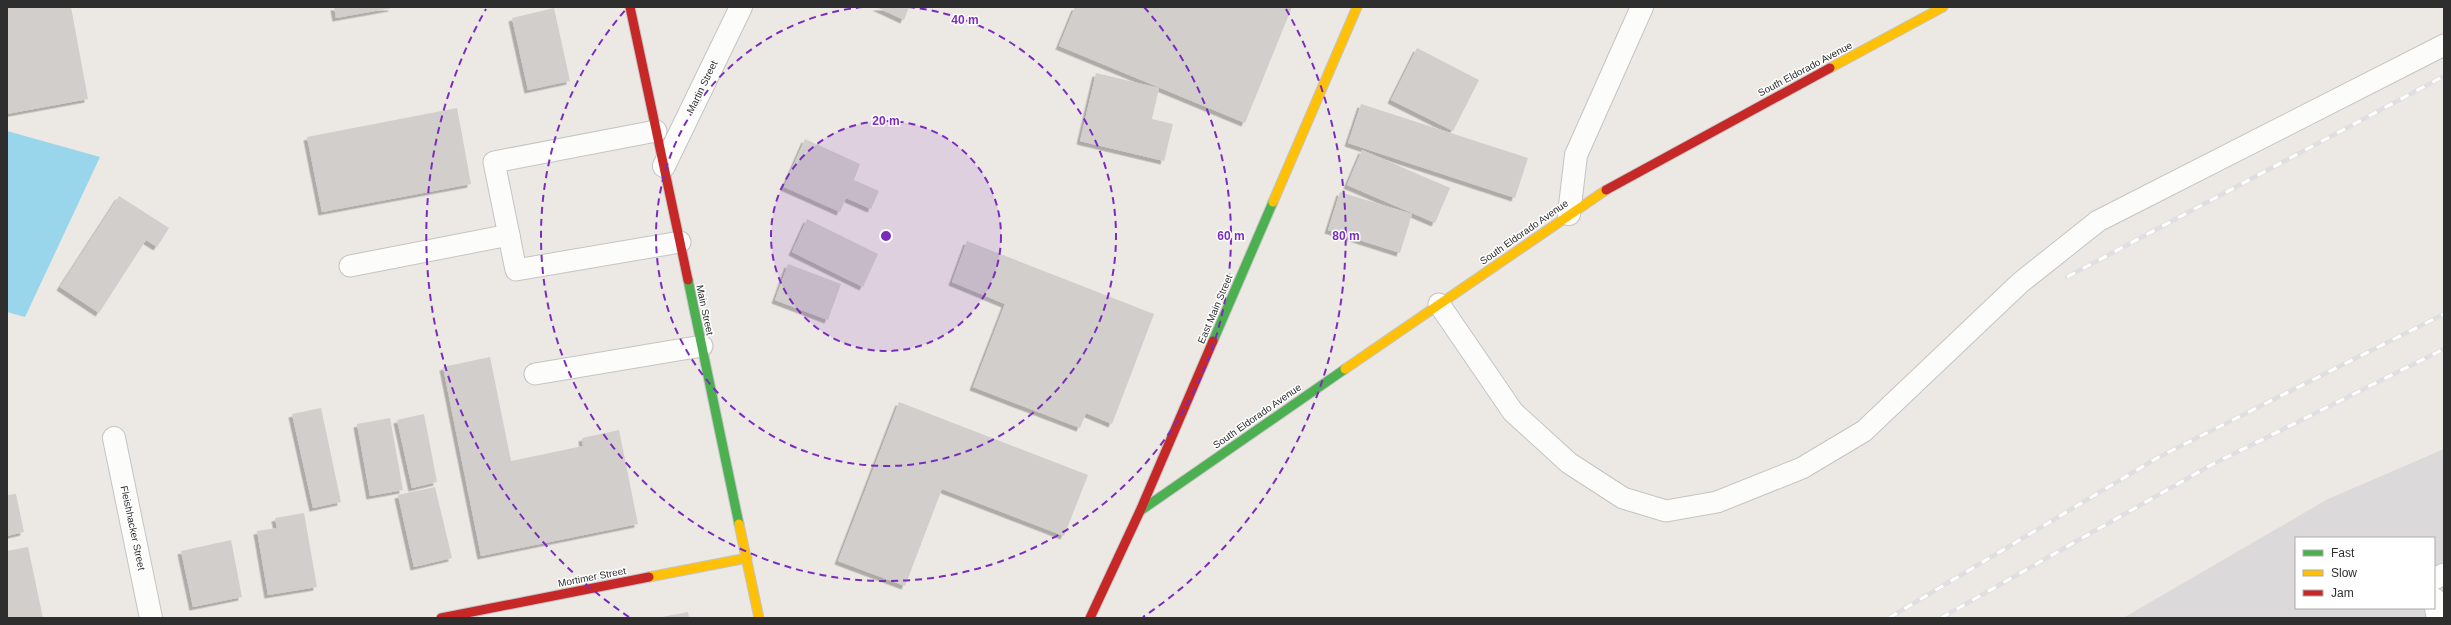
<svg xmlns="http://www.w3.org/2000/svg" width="2451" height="625" font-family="Helvetica,sans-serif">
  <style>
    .industrial { fill: #dcd9db; fill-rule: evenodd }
    .water { fill: #99d6ec }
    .building { fill: #d1cecb; filter: url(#shadow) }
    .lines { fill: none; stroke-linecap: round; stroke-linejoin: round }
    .lane-casing { stroke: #c5c4c5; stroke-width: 23 }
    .street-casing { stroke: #c5c4c5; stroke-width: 24 }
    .fast-casing { stroke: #c5c4c5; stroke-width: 11 }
    .slow-casing { stroke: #c5c4c5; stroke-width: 11 }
    .jam-casing { stroke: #c5c4c5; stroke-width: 11 }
    .lane { stroke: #fcfcfb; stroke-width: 21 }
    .street { stroke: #fcfcfb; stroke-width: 22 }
    .fast { stroke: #4caf50; stroke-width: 9 }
    .slow { stroke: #ffc107; stroke-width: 9 }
    .jam { stroke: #c62828; stroke-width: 9 }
    .rail-casing { stroke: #dfdfe1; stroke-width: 4.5 }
    .rail { stroke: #fff; stroke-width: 3; stroke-dasharray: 9; stroke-linecap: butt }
    .ring { fill: none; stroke: #7b2cbf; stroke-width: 2; stroke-dasharray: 7 5 }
    .labels { text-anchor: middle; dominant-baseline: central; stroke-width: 3; stroke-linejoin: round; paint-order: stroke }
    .street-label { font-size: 10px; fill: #2e2e2e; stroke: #fff }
    .centre { fill: #7b2cbf; stroke: #fff; stroke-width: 2 }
    .ring-label { font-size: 12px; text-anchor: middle; font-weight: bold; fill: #7b2cbf; stroke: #fff; stroke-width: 3; stroke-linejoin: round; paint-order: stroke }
  </style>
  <defs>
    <filter id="shadow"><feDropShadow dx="-3.5" dy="3.5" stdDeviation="0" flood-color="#0004"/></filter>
  </defs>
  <rect width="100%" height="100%" fill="#ece8e4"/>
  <path class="industrial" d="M2444,449v169h-321l205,-119zM2296,538h138v70h-138z"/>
  <path class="water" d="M7,131l93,26 -75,160 -18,-5z"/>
  <g class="building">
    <path d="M7,7h64l17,92 -81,15z"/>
    <path d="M334,7h58v1l-56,10z"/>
    <path d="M876,7h33l-5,13z"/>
    <path d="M1075,7h217l-47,116 -186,-77z"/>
    <path d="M554,8l16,73 -42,9 -16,-72z"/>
    <path d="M1417,48l62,32 -26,51 -62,-31z"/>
    <path d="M1096,73l63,15 -7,31 21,5 -9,37 -84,-20z"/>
    <path d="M1361,104l167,54 -13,40 -167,-55z"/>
    <path d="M457,108l14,76 -149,28 -15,-75z"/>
    <path d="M805,139l55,25 -6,16 25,11 -8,18 -25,-11 -6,14 -56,-25z"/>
    <path d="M1362,150l88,38 -15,35 -88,-38z"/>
    <path d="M1340,192l72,22 -12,39 -72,-23z"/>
    <path d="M119,196l50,32 -12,19 -11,-7 -47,73 -39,-26z"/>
    <path d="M807,219l71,35 -15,33 -71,-35z"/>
    <path d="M967,241l187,73 -42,110 -26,-11 -6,15 -107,-41 32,-83 -53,-22z"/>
    <path d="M788,264l53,20 -13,36 -53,-20z"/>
    <path d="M490,357l21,104 72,-15 -1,-8 37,-8 19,94 -157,32 -38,-189z"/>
    <path d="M899,402l189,73 -24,61 -122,-47 -37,97 -67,-25z"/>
    <path d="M321,408l20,94 -28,6 -21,-94z"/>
    <path d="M424,414l13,68 -25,6 -15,-68z"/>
    <path d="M390,418l13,72 -33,6 -13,-72z"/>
    <path d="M435,487l17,71 -38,9 -16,-72z"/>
    <path d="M16,494l8,38 -17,4v-41z"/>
    <path d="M304,513l13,74 -49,8 -11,-64 20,-3 -2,-10z"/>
    <path d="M231,540l11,57 -49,10 -12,-56z"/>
    <path d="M28,547l15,71h-36v-67z"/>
    <path d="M688,612l1,6h-27v-1z"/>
  </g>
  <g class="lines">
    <defs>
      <g id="lane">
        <path d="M656,131l-162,31 22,108 164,-28"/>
        <path d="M350,266l159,-31"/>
        <path d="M1439,304l74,108 56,51 54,35 43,13 51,-9 85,-34 62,-37 156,-148 78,-62 346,-176"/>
        <path d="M535,374l167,-28"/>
        <path d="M2434,579l10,-5"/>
      </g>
      <g id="street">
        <path d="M664,166l77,-159"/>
        <path d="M1569,214l7,-59 66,-148"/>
        <path d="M114,438l37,180"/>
        <path d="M2434,599l4,19"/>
      </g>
      <g id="fast">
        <path d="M688,280l51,244"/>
        <path d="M1213,341l60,-139"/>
        <path d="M1140,511l205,-142"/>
      </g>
      <g id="slow">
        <path d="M1830,68l113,-61"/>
        <path d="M1273,202l84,-195"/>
        <path d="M1345,369l261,-179"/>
        <path d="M739,524l20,94"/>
        <path d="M649,577l98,-19"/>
      </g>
      <g id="jam">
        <path d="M630,7l58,273"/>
        <path d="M1606,190l224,-122"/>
        <path d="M441,618l208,-41"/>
        <path d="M1090,618l50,-107 73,-170"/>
      </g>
    </defs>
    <use href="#lane" class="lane-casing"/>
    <use href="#street" class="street-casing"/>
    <use href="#fast" class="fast-casing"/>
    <use href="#slow" class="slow-casing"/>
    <use href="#jam" class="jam-casing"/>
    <use href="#lane" class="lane"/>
    <use href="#street" class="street"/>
    <use href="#fast" class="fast"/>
    <use href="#slow" class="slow"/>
    <use href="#jam" class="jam"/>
    <defs>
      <g id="rail">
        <path d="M2067,277l377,-201"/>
        <path d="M1889,618l268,-160 287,-144"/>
        <path d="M1941,618l270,-153 233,-116"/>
      </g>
    </defs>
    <use href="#rail" class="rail-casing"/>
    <use href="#rail" class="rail"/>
  </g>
  <circle cx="886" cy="236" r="115" fill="#7b2cbf" fill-opacity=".12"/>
  <g class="ring">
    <circle cx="886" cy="236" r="115"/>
    <path d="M908 7A230 230 0 1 1 864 7"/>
    <path d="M1144 7A345 345 0 1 1 628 7"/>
    <path d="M629 617A460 460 0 0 1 486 9M1286 9A460 460 0 0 1 1143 617"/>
  </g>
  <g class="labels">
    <g class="street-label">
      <text transform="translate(1805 69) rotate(-28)">South Eldorado Avenue</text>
      <text transform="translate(702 87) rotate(-64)">Martin Street</text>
      <text transform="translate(1524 232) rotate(-35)">South Eldorado Avenue</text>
      <text transform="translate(1215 309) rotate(-67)">East Main Street</text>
      <text transform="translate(705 310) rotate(78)">Main Street</text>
      <text transform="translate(1257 416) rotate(-35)">South Eldorado Avenue</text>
      <text transform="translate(133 528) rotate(78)">Fleishhacker Street</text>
      <text transform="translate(592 577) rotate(-11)">Mortimer Street</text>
    </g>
  </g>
  <circle cx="886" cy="236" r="6" class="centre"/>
  <g class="ring-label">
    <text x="965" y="24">40 m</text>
    <text x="886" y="125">20 m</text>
    <text x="1231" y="240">60 m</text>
    <text x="1346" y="240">80 m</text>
  </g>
  <rect width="2451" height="625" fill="none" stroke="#2e2e2e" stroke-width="16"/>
  <rect x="2295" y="537" width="140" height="72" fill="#ffffff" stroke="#ababab"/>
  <rect x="2303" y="550" width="20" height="6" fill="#4caf50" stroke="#ababab"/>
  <text x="2331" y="557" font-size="12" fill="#2e2e2e">Fast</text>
  <rect x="2303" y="570" width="20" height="6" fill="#ffc107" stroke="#ababab"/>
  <text x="2331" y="577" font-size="12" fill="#2e2e2e">Slow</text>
  <rect x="2303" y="590" width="20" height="6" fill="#c62828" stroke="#ababab"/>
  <text x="2331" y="597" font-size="12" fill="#2e2e2e">Jam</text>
</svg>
